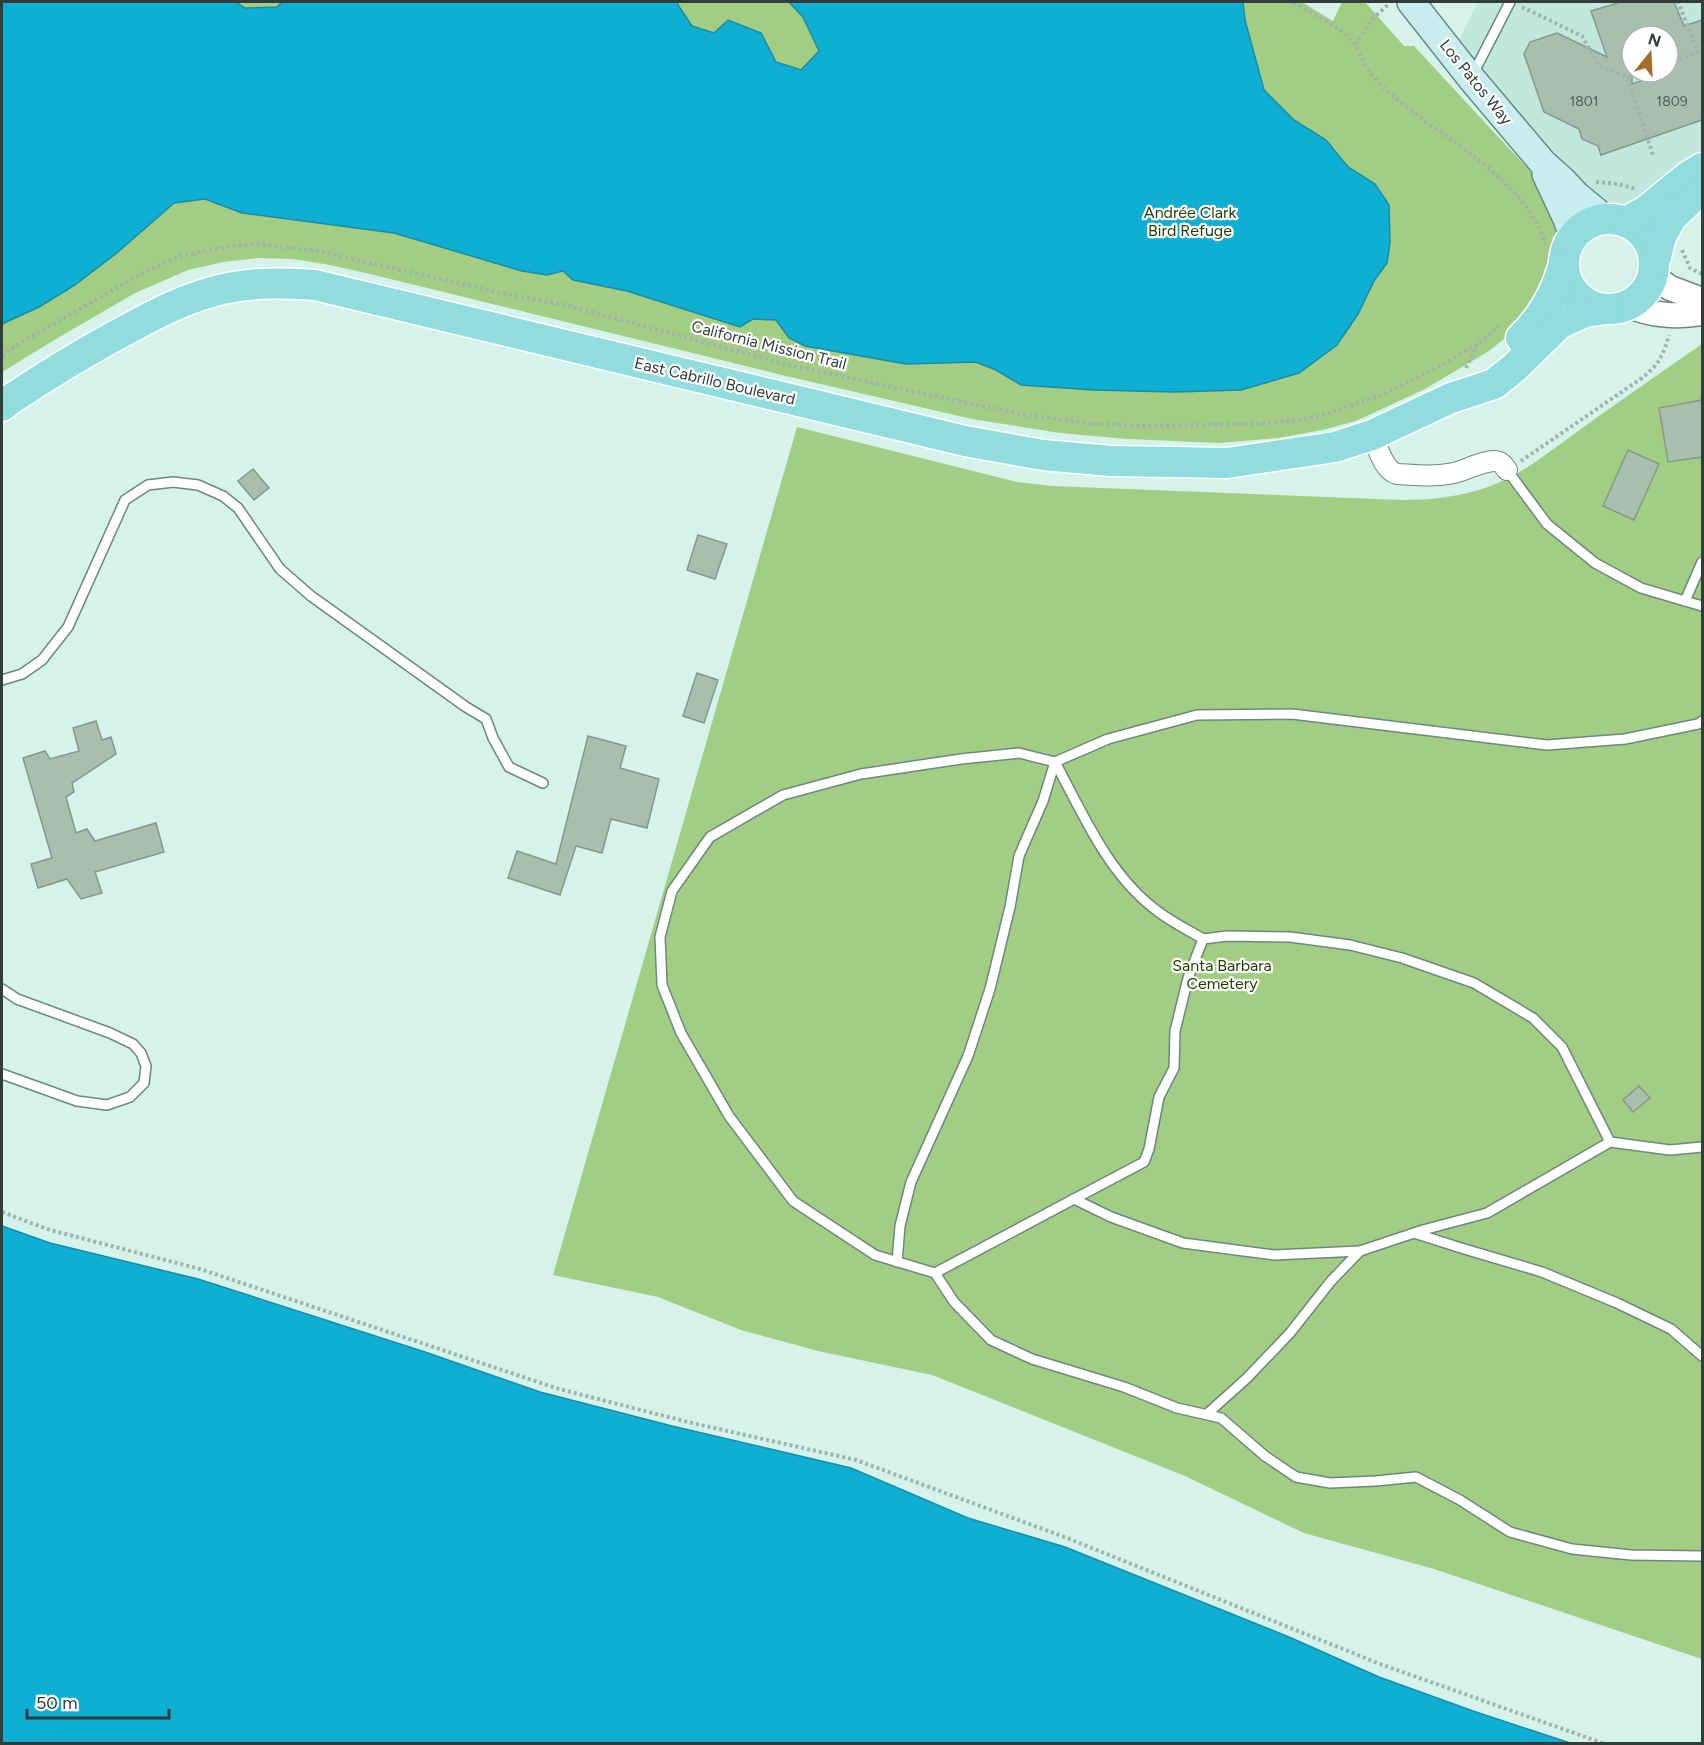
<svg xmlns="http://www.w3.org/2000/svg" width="1704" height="1745" font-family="Figtree,sans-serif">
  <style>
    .built { fill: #c1e8dd; fill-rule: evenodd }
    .green { fill: #a3cd83 }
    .water { fill: #0eafd3; stroke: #188da5; stroke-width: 1.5 }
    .building { fill: #a8bfae; stroke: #84998a; stroke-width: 1.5; fill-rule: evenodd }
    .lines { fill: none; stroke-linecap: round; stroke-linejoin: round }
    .service-casing { stroke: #6c8880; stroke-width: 12 }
    .minor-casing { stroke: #6c8880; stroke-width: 22 }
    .tertiary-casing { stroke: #6c8880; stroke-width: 27 }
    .secondary-casing { stroke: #6c8880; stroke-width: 30 }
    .primary-casing { stroke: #fff; stroke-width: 33 }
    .path { stroke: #9eb5ae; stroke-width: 4; stroke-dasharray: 3 3; stroke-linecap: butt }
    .service { stroke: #fff; stroke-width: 9 }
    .minor { stroke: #fff; stroke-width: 20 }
    .tertiary { stroke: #fff; stroke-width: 24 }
    .secondary { stroke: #c8edee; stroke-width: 27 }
    .primary { stroke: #90dcde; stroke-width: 30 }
    .labels { text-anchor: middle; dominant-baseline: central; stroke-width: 4.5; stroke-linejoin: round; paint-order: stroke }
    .number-label { font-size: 14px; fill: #4f5e57 }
    .street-label { font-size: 16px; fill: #313d3a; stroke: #fff }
    .park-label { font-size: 16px; fill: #1f3c00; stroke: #fff }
  </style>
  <rect width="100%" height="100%" fill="#d5f3ea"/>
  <path class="built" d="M1478,2h224v162l-61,39 -26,8 -26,-8 -133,-157zM1632,36h36v36h-36z"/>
  <g class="green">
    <path d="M2,2h1300l31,19 9,-19h23l39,44h10l127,137 16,34 -1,20 -7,43 -23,41 -37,30 -64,38 -69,32 -34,9 -43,8 -60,5 -91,-4 -68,-6 -88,-14 -186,-43 -416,-102 -40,-9 -37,-6 -35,-1 -35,4 -35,8 -53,23 -79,46 -54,33z"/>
    <path d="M1702,344v1315l-268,-90 -130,-36 -119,-57 -253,-101 -114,-24 -77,-21 -83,-33 -105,-22 244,-848 220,55 35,4 350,14c29,0 57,-3 86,-13 36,-13 66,-39 97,-61 39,-28 78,-55 117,-82z"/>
  </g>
  <g class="water">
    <path d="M2,2h234l9,6 32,-1 5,-5h396v3l14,21 22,7 14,-13 33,13 15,29 25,8 18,-19 -16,-34 -14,-15h454l2,18 19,70 30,30 32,20 22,27 27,17 14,21 1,38 -3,20 -13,18 -16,33 -21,31 -38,28 -58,17 -66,2 -81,-2 -73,-5 -25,-15 -20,-8 -70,2 -101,-18 -16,-8 -13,-18 -23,-1 -13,8 -113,-36 -54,-11 -10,-9 -16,4 -25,-4 -128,-38 -152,-20 -37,-14 -31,4 -56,49 -43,33 -36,22 -37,17z"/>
    <path d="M2,1226l48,17 148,36 227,73 115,40 132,34 179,42 117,50 97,29 224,90 90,40 94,34 97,32h-1568z"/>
  </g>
  <g class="building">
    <path d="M1621,2h53l10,24 18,-6v100l-101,35 -3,-9 -16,-7 -3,-10 -35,-17 -20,-58 6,-12 27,-9 50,24 -16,-46zM1632,36h36v36l-36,12z"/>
    <path d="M1702,400v57l-34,5 -9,-54z"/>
    <path d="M1628,450l31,14 -25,56 -31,-14z"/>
    <path d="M253,469l16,19 -15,12 -16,-19z"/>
    <path d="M698,535l29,9 -12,35 -28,-9z"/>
    <path d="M697,673l21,7 -14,43 -21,-7z"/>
    <path d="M96,721l6,19 9,-3 5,17 -44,29 2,9 -8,5 10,36 11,-4 8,12 61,-18 8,29 -69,20 7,21 -21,6 -14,-20 -29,9 -7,-24 21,-6 -29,-100 22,-7 5,8 29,-8 -6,-23z"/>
    <path d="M588,736l38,10 -6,22 39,11 -12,49 -36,-9 -9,34 -26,-7 -16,49 -52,-17 9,-27 39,13z"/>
    <path d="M1639,1086l11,12 -17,14 -10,-12z"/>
  </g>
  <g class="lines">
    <defs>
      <g id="service">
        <path d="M1472,76l38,-74"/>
        <path d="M1507,470l40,54 48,39 46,25 44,13 17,-39"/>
        <path d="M1685,601l17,5"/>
        <path d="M2,680l20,-6 20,-14 26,-33 57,-127 23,-15 25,-3 25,3 25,11 15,12 42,61 31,27 155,111 20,12 7,19 16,29 34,16"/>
        <path d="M1702,721l-4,3 -73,15 -78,6 -255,-31 -95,1 -89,24 -53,23 -36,-9 -58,6 -100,15 -78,21 -73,42 -38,54 -12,46 2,48 19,48 48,83 64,85 82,54 60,18 139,-74 37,18 72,26 91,12 86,-4 63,-21 64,-17 123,-71 60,8 32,-3"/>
        <path d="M2,989l15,10 93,34 23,11 8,9 5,13 -2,17 -14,14 -23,8 -30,-4 -75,-27"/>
        <path d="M1074,1199l70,-37 5,-13 10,-52 15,-29 1,-37 13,-53 15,-39 24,-3 63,1 60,8 52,13 72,25 59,35 29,29 48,95"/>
        <path d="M1414,1233l47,15 81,24 75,31 54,26 31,27"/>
        <path d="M897,1262l3,-36 11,-44 57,-126 22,-67 20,-82 9,-51 24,-55 12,-39c28,52 53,112 101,148 14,11 32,20 47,29"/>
        <path d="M935,1273l19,29 37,38 41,19 92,28 53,21 44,10 44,38 31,21 34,6 46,-2 40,-4 44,23 50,32 62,17 59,6 71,1"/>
        <path d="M1207,1414l40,-36 43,-45 41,-52 29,-30"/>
      </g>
      <path id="minor" d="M1372,435c6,12 11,35 25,39 20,1 38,3 57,-1 12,-3 31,-13 42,-12 6,1 8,5 11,9"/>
      <g id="tertiary">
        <path d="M1653,276l17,12 32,12"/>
        <path d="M1628,305c22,11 51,12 74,8"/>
      </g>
      <g id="secondary">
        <path d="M1411,2l60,76 71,84 21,19 13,14 29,24"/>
        <path d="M1546,174l21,45 6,17"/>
      </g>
      <g id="primary">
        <circle cx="1609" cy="264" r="45"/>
        <path d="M1626,222l20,-11 43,-35 13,-8"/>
        <path d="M1654,264l7,-27 10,-19 27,-26"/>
        <path d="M1521,338c21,-20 34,-43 42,-71"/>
        <path d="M2,406l9,-7c38,-25 75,-48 115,-69 31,-17 62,-33 97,-41 30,-7 61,-6 92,-4l650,156 78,14 68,6 116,2 108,-16 37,-12 79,-37 43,-14 20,-16 45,-44 26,-12 23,-3"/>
      </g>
    </defs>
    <use href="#service" class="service-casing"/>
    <use href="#minor" class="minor-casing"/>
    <use href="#tertiary" class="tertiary-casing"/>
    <use href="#secondary" class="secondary-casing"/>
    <use href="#primary" class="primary-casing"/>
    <g class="path">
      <path d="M1294,2c18,14 44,22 60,41 4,6 7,13 10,20 5,9 13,18 20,25 52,49 144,88 163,161"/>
      <path d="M1522,7l60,29 16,29 29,12 26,78"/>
      <path d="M1355,44l16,-24 18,-16"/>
      <path d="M1668,63l30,-11 -20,-50"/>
      <path d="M1627,77l14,-5"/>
      <path d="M1596,182l22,2 18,5"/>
      <path d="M1682,250l8,18 12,6"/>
      <path d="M2,356l18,-13 128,-73 32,-14 50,-10 30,-2 58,7 192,44 55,10 224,60 178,38 61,12 58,8 50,3 119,-2 35,-3 31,-5 60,-21 57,-28 40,-23 21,-18"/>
      <path d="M1466,368l11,-23"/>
      <path d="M1521,461l121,-83c17,-14 21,-22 27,-43"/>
      <path d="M2,1212l48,18 150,39 359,120 129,33 168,38 211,78 313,126 225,80"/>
    </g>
    <use href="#service" class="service"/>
    <use href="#minor" class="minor"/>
    <use href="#tertiary" class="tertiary"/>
    <use href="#secondary" class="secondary"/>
    <use href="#primary" class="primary"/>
  </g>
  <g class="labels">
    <g class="number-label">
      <text x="1584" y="101">1801</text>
      <text x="1672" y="101">1809</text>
    </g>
    <g class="street-label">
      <text transform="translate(1476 82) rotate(51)">Los Patos Way</text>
      <text transform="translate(769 345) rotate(14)">California Mission Trail</text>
      <text transform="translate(715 381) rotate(13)">East Cabrillo Boulevard</text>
    </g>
    <g class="park-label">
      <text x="1190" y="212">Andrée Clark<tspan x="1190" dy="18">Bird Refuge</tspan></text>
      <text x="1222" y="965">Santa Barbara<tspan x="1222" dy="18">Cemetery</tspan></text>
    </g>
  </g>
  <rect width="1704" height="1745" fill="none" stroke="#313d3a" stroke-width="6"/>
  <g transform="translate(1650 54) rotate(18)"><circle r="28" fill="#ffffff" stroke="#adb1b0" stroke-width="1.5"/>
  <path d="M0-4.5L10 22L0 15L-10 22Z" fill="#a66e2b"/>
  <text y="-9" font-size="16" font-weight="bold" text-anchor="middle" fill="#313d3a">N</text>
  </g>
  <path d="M27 1709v9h142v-9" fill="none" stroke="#313d3a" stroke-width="3"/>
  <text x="36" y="1709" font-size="18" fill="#313d3a" stroke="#ffffff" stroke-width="4.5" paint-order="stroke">50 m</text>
</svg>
